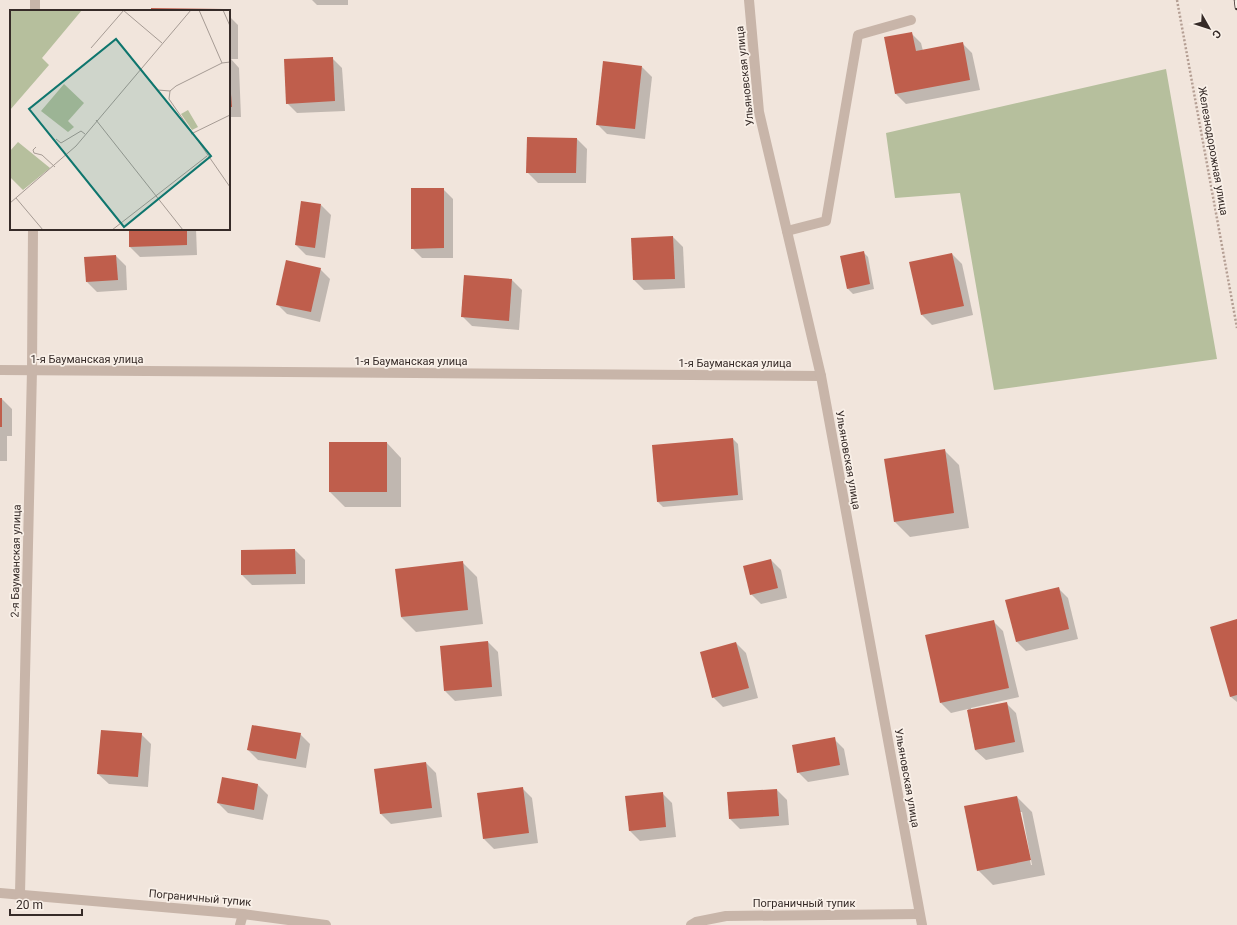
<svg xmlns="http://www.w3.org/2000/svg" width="1237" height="925" font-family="Roboto,sans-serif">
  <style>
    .green { fill: #b6bf9d }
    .shadow { fill: #0003; fill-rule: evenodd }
    .building { fill: #bf5e4c }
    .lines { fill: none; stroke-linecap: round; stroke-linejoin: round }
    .path { stroke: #b49e93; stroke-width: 2.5; stroke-dasharray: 2 2; stroke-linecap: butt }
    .service { stroke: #c8b5a9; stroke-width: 10 }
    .minor { stroke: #c8b5a9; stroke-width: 10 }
    .tertiary { stroke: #c8b5a9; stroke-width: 10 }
    .rail-casing { stroke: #362b28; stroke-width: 4.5 }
    .rail { stroke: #f9f0e8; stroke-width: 3; stroke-dasharray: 9; stroke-linecap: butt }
    .labels { text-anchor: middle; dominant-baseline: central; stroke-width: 3.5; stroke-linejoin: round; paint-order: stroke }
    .street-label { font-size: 11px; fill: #362b28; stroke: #f9f0e8 }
    .inset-road { fill: none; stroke: #a69b94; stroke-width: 1 }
    .view { fill: #0f766e; fill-opacity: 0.15; stroke: #0f766e; stroke-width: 2 }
    .inset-edge { fill: none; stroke: #362b28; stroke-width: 2 }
  </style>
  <rect width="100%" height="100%" fill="#f1e5dc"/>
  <path class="green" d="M1166,69l51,290 -223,31 -34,-197 -65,5 -9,-65z"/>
  <g class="shadow">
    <path d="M312,0h36v5h-31z"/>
    <path d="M229,16l9,9v34h-7l8,9 2,49h-12z"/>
    <path d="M911,33l10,10 2,8 39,-8 10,10 8,37 -74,14 -10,-10 -11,-56z"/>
    <path d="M332,58l10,10 3,43 -48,2 -10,-10z"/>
    <path d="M642,67l10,10 -7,62 -38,-5 -10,-10z"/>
    <path d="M577,139l10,10 -1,34h-48l-11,-11z"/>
    <path d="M443,189l10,10v59h-31l-10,-10z"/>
    <path d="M321,205l10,10 -6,43 -19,-3 -10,-10z"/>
    <path d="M130,229h66l1,26 -57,2 -10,-10z"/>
    <path d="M673,237l10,10 2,41 -41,2 -10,-10z"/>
    <path d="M863,252l5,5 6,32 -21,5 -5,-5z"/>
    <path d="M952,254l10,10 11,51 -41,10 -10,-10z"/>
    <path d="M116,256l10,10 1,24 -30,2 -10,-10z"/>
    <path d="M320,269l10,10 -10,43 -33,-8 -10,-10z"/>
    <path d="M465,276l47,4 10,10 -3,40 -47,-4 -10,-10z"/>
    <path d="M0,399h2l10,10v27h-5v25h-7z"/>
    <path d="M733,439l5,5 5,56 -80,7 -5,-5z"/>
    <path d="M387,443l14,15v49h-56l-15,-15z"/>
    <path d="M944,450l15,15 10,63 -59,9 -15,-15 -10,-62z"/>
    <path d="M295,550l10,10v24l-53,1 -10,-10z"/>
    <path d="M771,560l10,10 6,28 -26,6 -10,-10z"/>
    <path d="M462,562l15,15 6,47 -67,8 -15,-15z"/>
    <path d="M1058,588l10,10 10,41 -52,12 -10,-10z"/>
    <path d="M1237,620v82l-6,-5 -20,-69z"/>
    <path d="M993,621l10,10 16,66 -48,11v2l35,-7 10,10 8,39 -38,8 -11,-10 -7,-41 -17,4 -10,-10z"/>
    <path d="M488,642l10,10 4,44 -47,5 -10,-10z"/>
    <path d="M736,643l10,10 12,45 -35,9 -10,-10z"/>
    <path d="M141,734l10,10 -3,43 -39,-3 -11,-10z"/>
    <path d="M300,734l10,10 -4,24 -48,-8 -10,-10z"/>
    <path d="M834,739l10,10 5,26 -41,7 -10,-10z"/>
    <path d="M426,763l10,10 6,44 -51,7 -10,-10 -6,-44z"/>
    <path d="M223,778l35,7 10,10 -5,25 -35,-7 -10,-10z"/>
    <path d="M522,788l10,10 6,45 -44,6 -10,-10z"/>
    <path d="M777,790l10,10 2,25 -49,4 -10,-10z"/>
    <path d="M662,793l10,10 4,34 -36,4 -10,-10z"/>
    <path d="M1017,797l15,15 13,63 -52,10 -15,-15zM1020,812h2l10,53h-1z"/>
  </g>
  <g class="building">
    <path d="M151,8l73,1v2h-73z"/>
    <path d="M912,32l4,19 47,-9 7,38 -75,14 -11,-57z"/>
    <path d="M333,57l2,44 -49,3 -2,-45z"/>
    <path d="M603,61l39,5 -7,63 -39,-4z"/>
    <path d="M229,81h1l2,26h-3z"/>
    <path d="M527,137l50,1 -1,35h-50z"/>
    <path d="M411,188h33v60l-33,1z"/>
    <path d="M301,201l20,3 -6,44 -20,-3z"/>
    <path d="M129,229h58v16l-58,2z"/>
    <path d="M673,236l2,43 -42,1 -2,-42z"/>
    <path d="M864,251l6,33 -23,5 -7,-33z"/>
    <path d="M952,253l12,53 -43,9 -12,-53z"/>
    <path d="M116,255l2,25 -32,2 -2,-25z"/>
    <path d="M286,260l35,8 -10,44 -35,-7z"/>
    <path d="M464,275l48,4 -3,42 -48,-4z"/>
    <rect x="0" y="398" width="2" height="29"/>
    <path d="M733,438l5,57 -81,7 -5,-57z"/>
    <rect x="329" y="442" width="58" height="50"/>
    <path d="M945,449l9,64 -60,9 -10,-63z"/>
    <path d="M295,549l1,25 -55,1v-25z"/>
    <path d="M771,559l7,29 -28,7 -7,-29z"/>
    <path d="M463,561l5,49 -67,7 -6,-48z"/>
    <path d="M1059,587l10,42 -53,13 -11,-42z"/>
    <path d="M1237,619v76l-7,2 -20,-70z"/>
    <path d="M994,620l15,68 -69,15 -15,-68z"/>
    <path d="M488,641l4,46 -48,4 -4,-45z"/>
    <path d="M736,642l13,46 -37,10 -12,-46z"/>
    <path d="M1007,702l8,40 -40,8 -8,-40z"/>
    <path d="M252,725l49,8 -5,26 -49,-9z"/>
    <path d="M101,730l41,3 -4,44 -41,-3z"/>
    <path d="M835,737l5,28 -43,8 -5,-28z"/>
    <path d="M426,762l6,46 -52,6 -6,-45z"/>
    <path d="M222,777l36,7 -4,26 -37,-7z"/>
    <path d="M523,787l6,46 -46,6 -6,-46z"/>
    <path d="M777,789l2,27 -50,3 -2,-27z"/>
    <path d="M663,792l3,35 -37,4 -4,-35z"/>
    <path d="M1017,796l14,64 -54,11 -13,-65z"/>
  </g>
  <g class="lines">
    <path class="path" d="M1177,0l60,328"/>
    <path class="service" d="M787,231l39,-10 32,-186 53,-15"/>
    <g class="minor">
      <path d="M35,11v-11"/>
      <path d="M0,370l821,6"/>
      <path d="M0,893l243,21 83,11"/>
      <path d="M20,894l12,-524 1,-141"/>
      <path d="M240,925l3,-11"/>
      <path d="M691,925l5,-3 30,-6 193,-2"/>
    </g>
    <path class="tertiary" d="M749,0l10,112 62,264 101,549"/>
    <defs>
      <path id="rail" d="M1236,0l1,8"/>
    </defs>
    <use href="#rail" class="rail-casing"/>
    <use href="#rail" class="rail"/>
  </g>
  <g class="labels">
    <g class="street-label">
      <text transform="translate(745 76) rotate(-96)">Ульяновская улица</text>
      <text transform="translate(1213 151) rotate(80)">Железнодорожная улица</text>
      <text x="87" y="359">1-я Бауманская улица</text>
      <text x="411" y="361">1-я Бауманская улица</text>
      <text x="735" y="363">1-я Бауманская улица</text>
      <text transform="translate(848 460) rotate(80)">Ульяновская улица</text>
      <text transform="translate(16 561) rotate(-89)">2-я Бауманская улица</text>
      <text transform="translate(907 778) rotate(80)">Ульяновская улица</text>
      <text transform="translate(200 898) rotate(5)">Пограничный тупик</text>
      <text x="804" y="903">Пограничный тупик</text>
    </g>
  </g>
  <g transform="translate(10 10)">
    <rect width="220" height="220" fill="#f1e5dc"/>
    <path d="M0,0h72l-40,48 7,7 -39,45zM54,74l20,19 -16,18 6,6 -6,5 -27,-21zM178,100l10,17 -6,3 -11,-16zM8,132l32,26 -27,22 -13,-13v-26z" fill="#b6bf9d"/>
    <path class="inset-road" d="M113,0l39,33M189,0l23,53M213,0l7,16M81,38l33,-38M130,59l18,21 12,1M160,81l-1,8 61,88M160,81l6,-5 46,-23 8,-1M86,110l87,110M181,124l39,-19M46,129l5,4 20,-12 4,3M26,137l-3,3 1,3 8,2 13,12M6,188l27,32M0,193l66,-57 115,-136M102,220l95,-74"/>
    <path class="view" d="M106,29l95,117 -87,71 -95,-118z"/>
    <rect width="220" height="220" class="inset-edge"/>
  </g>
  <g transform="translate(1209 28) rotate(129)" stroke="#f9f0e8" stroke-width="3" paint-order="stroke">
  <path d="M0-3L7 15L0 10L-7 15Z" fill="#362b28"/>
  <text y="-6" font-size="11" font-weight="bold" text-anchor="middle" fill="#362b28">С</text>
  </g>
  <path d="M10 909v6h72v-6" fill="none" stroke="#362b28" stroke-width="2"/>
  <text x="16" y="909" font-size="12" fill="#362b28" stroke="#f9f0e8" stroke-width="3" paint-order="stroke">20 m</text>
</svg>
